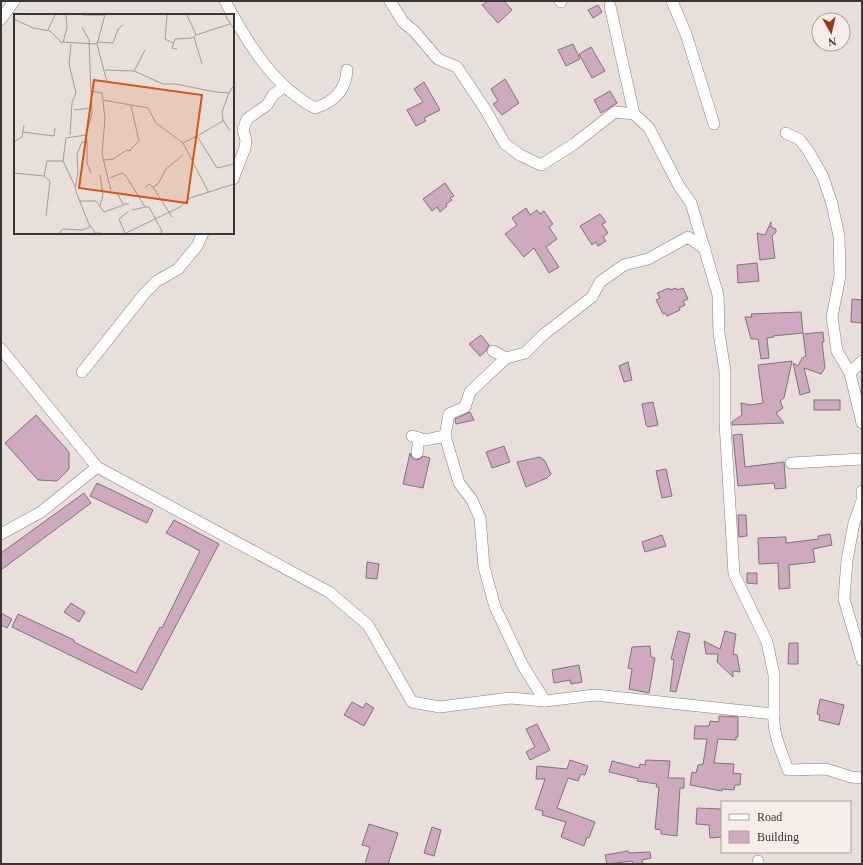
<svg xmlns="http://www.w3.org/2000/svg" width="863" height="865" font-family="'Times New Roman',serif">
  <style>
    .building { fill: #cea9bf; stroke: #7d7479 }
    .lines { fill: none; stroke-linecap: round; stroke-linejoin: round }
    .street-casing { stroke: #887e7a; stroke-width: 12 }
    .street { stroke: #fff; stroke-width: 11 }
    .inset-road { fill: none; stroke: #a39b98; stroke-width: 1 }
    .view { fill: #d75610; fill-opacity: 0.15; stroke: #d75610; stroke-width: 2 }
    .inset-edge { fill: none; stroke: #3a3634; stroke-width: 2 }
  </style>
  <rect width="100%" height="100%" fill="#e9dfda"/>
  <g class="building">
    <path d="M488,1h16l8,9 -14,13 -16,-18z"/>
    <path d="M598,5l4,7 -9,6 -5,-8z"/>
    <path d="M573,44l7,15 -14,7 -8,-16z"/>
    <path d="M591,47l14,24 -13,7 -13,-24z"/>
    <path d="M505,79l14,24 -17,12 -9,-11 5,-3 -7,-12z"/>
    <path d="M424,82l16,28 -16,8 2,3 -10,5 -9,-16 16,-8 -9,-13z"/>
    <path d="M610,91l7,12 -16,10 -7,-13z"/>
    <path d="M445,183l9,13 -4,2 2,2 -6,4 1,2 -7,6 -3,-5 -5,4 -9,-12z"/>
    <path d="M526,208l4,7 7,-5 3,4 4,-3 9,13 -4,3 8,12 -11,8 13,20 -10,6 -15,-25 -10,9 -19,-23 12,-9 -5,-7z"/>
    <path d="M600,214l6,8 -4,2 6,9 -5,4 3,4 -8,5 -2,-4 -4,3 -12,-19z"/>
    <path d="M771,222v5l5,2v3l-4,4 3,22 -15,2 -3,-27 8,2z"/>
    <path d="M757,263l2,18 -21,2 -1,-18z"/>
    <path d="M669,288l1,2 6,-2 1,2 6,-2 5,11 -5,2 2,4 -6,3 1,2 -13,6 -2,-3 -2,1 -7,-14 4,-2 -3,-5z"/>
    <path d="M852,299l10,1v23l-11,-1z"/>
    <path d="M801,312l2,21 -30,3 1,1 -7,1 2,20 -8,1 -3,-20h-7l-6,-22h7l-1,-3z"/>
    <path d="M823,332l1,10h-2l3,26 -4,6 -17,-6 6,24 -10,3 -7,-32 5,3 4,-8 4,-2 -3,-22z"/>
    <path d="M481,335l8,10 -3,6 -6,5 -11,-12z"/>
    <path d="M792,361l-8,37 -4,3 3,7 -7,5 8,10 -52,2v-3l10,-7 -1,-12 10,2 12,-2 -5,-38z"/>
    <path d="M628,362l4,18 -8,2 -5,-16z"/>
    <rect x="814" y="400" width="26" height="10"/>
    <path d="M653,402l5,23 -10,2 -2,-2 -4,-21z"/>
    <path d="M470,412l4,8 -18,4 -1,-5z"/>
    <path d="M36,415l33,37v17l-12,12 -19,-1 -33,-37z"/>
    <path d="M742,434l3,33 39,-5 2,26 -11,1 -1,-6 -36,3 -5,-51z"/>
    <path d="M504,446l6,16 -18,6 -6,-16z"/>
    <path d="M410,453l2,5 4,2 4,-1 3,-3 7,2 -7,30 -20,-4z"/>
    <path d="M540,457l5,4 6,13 -4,4 -21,9 -9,-25z"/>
    <path d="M666,469l6,27 -10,2 -6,-27z"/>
    <path d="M97,483l56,27 -6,13 -57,-27z"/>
    <path d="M84,493l7,10 -90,67v-17z"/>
    <path d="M738,515h8l1,21 -8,1z"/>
    <path d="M174,520l45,24 -77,146 -130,-63 6,-13 56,26v2l62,31 24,-46 2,1 38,-77 -34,-18z"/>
    <path d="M830,534l2,11 -19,4 2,13 -26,3 1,23 -11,1 -1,-26 -19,1 -1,-26 28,-1v6l33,-4 -1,-3z"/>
    <path d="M662,535l4,11 -21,6 -3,-10z"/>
    <path d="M367,562l12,2 -2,15 -11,-1z"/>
    <path d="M747,573h10v11l-10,-1z"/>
    <path d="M71,603l14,9 -6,10 -15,-10z"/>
    <path d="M1,613l11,6 -5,9 -6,-3z"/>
    <path d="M678,631l12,3 -14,58 -6,-1 4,-31 -3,-1z"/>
    <path d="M725,631l11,3 -3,20 4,1 3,17 -7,-1v6l-16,-15 1,-8h-12l-2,-13 16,8z"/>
    <path d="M789,643h9v21h-10z"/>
    <path d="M650,646l1,11 4,1 -6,35 -20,-4 3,-20 -4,-1 4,-21z"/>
    <path d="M579,665l3,17 -11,2 -1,-4 -16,3 -2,-13z"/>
    <path d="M820,699l24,6 -5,20 -20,-5 1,-5 -3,-1z"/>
    <path d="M352,702l11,6 3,-5 8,5 -10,18 -20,-11z"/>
    <path d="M719,716l19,1v20h-2v3l-18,-1 -4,24 20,1 -1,9 8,1 -1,11h-5l-1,5 -12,-1v2l-32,-6 2,-13 4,1 2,-8 5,-1 4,-25h-13l1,-13h14l1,-5 9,1z"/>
    <path d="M537,724l13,26 -20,10 -4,-8 9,-5 -9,-18z"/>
    <path d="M570,760l18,6 -3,9 -4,-1 -3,7 -10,-3 -11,30 38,14 -6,16 -2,-1 -3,9 -23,-9 5,-15 -24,-7 1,-4 -8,-2 10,-30h-9l1,-13 30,3z"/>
    <path d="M646,760l24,1 -2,17h16v10h-4l-3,48 -16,-2v-4l-6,-1 4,-42h-3l1,-3 -20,-3 1,-2 -29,-7 3,-11 27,7 1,-4 5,1z"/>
    <path d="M697,808l25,1v28l-12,1 -1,-13 -13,-1z"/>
    <path d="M369,824l29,9 -10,31h-23l5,-17 -8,-2z"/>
    <path d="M432,827l9,3 -7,26 -10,-3z"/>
    <path d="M628,851l1,2 21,-1 1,6 -9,2 1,4h-10l-1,-3 -25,3 -2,-9z"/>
  </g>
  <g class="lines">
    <defs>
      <g id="street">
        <path d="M225,1c22,41 48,85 90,107 19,-6 31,-18 32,-38"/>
        <path d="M390,1l13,21 11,9 24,28 19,8 28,42 20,35 15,11 21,10 33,-21 41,-32 19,2"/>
        <path d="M560,1l1,1"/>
        <path d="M672,1l14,33 28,90"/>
        <path d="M610,6l24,108 15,14 30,58 12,17 27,92 1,38 6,38v52l9,151 33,68 7,33v39"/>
        <path d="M1,19l13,-18"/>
        <path d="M786,133l14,7 9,12 14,25 9,27 7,32 1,40 -8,41 5,34 13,22"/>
        <path d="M233,179l12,-31 1,-8 -3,-10 4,-11 20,-14 6,-10 11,-8"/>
        <path d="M1,349l96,118"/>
        <path d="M493,351l13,7 19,-5 18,-18 49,-38 8,-15 24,-17 24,-6 40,-22 17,12"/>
        <path d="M506,358l-36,34 -5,15 -16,7 -4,22 14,47 13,17 8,18 4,49 11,40 28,59 22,35"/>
        <path d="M862,361l-12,12 12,50"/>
        <path d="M82,372l63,-79 12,-12 21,-12 19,-23 6,-13"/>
        <path d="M412,436l13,4 20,-4"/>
        <path d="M417,453l2,-15"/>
        <path d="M791,463l71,-4"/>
        <path d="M862,491v10l-8,22 -7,37 -3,39 18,61"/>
        <path d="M1,534l40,-22 56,-45 232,125 39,33 44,77 28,5 70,-9 35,3 50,-6 179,19c-2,19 8,38 14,56l38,-1 25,8 11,1"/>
        <path d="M758,864v-3"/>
      </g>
    </defs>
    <use href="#street" class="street-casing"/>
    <use href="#street" class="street"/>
  </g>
  <g transform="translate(14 14)">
    <rect width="220" height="220" fill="#e9dfda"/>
    <path class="inset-road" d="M69,1h21M91,1l-8,29 10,38M153,1l-2,24 8,4M173,1l9,20 34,-11M211,1l9,14M0,5l19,9 17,3 11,11 36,2M68,13l7,13 2,51 11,2 1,7 45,8 8,15 27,20 14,-7M34,16l7,-15M180,23l8,27M49,28l4,-14 -1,-13M83,28l16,1 5,-14 5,-4M163,35l-5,-1 3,-9 17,-1 4,-3M91,56l29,1 29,13h13l39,8 14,1 5,-8M120,57l11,-21M215,79l-7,19 1,9 -26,15 20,32 17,-4M89,87l2,18 -3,35 9,37M60,96l17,-2M209,106l7,11M9,118l31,4 1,-8M56,121l2,-32 4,-10 -7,-29 2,-20M0,128l8,-5 2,-12M73,128v21l4,10M169,129l26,50M116,136l9,-9 -8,-35M90,146l9,-1 14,-9 4,1M0,159l30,3 3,-15h16M86,161l3,20 -3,11M30,162l6,5 -4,35M96,164l12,-5 4,3 19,31h4l13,24 -1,2M61,172l-12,-25 3,-23 20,-3M139,173l5,-3 8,-15 17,-14M131,174l4,-4 4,3 19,30M103,179l6,11h6M65,187h17l8,11 20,-7M118,196l13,-3M76,211l5,8h6M45,219l4,-4 19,1 8,-3 -15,-38 3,-16 -1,-19 5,-12h5l-1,-8 6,-20 -1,-23M111,219l-6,-14 9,-7M112,219l54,-26 10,-9 44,-14"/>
    <path class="view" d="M80,66l108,15 -15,108 -108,-15z"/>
    <rect width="220" height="220" class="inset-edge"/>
  </g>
  <rect width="863" height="865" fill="none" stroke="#3a3634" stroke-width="4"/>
  <rect x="721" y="801" width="130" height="52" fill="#f7ece7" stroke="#aba39f"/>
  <rect x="729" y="814" width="20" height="6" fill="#ffffff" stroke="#aba39f"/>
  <text x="757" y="821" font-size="12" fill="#3a3634">Road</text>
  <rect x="729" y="831" width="20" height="12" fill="#cea9bf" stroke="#aba39f"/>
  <text x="757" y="841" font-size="12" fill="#3a3634">Building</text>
  <g transform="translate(831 32) rotate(172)"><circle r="19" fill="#f7ece7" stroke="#aba39f"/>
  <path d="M0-3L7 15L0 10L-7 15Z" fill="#9e361a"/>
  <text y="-6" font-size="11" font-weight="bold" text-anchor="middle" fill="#3a3634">N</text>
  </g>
</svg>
